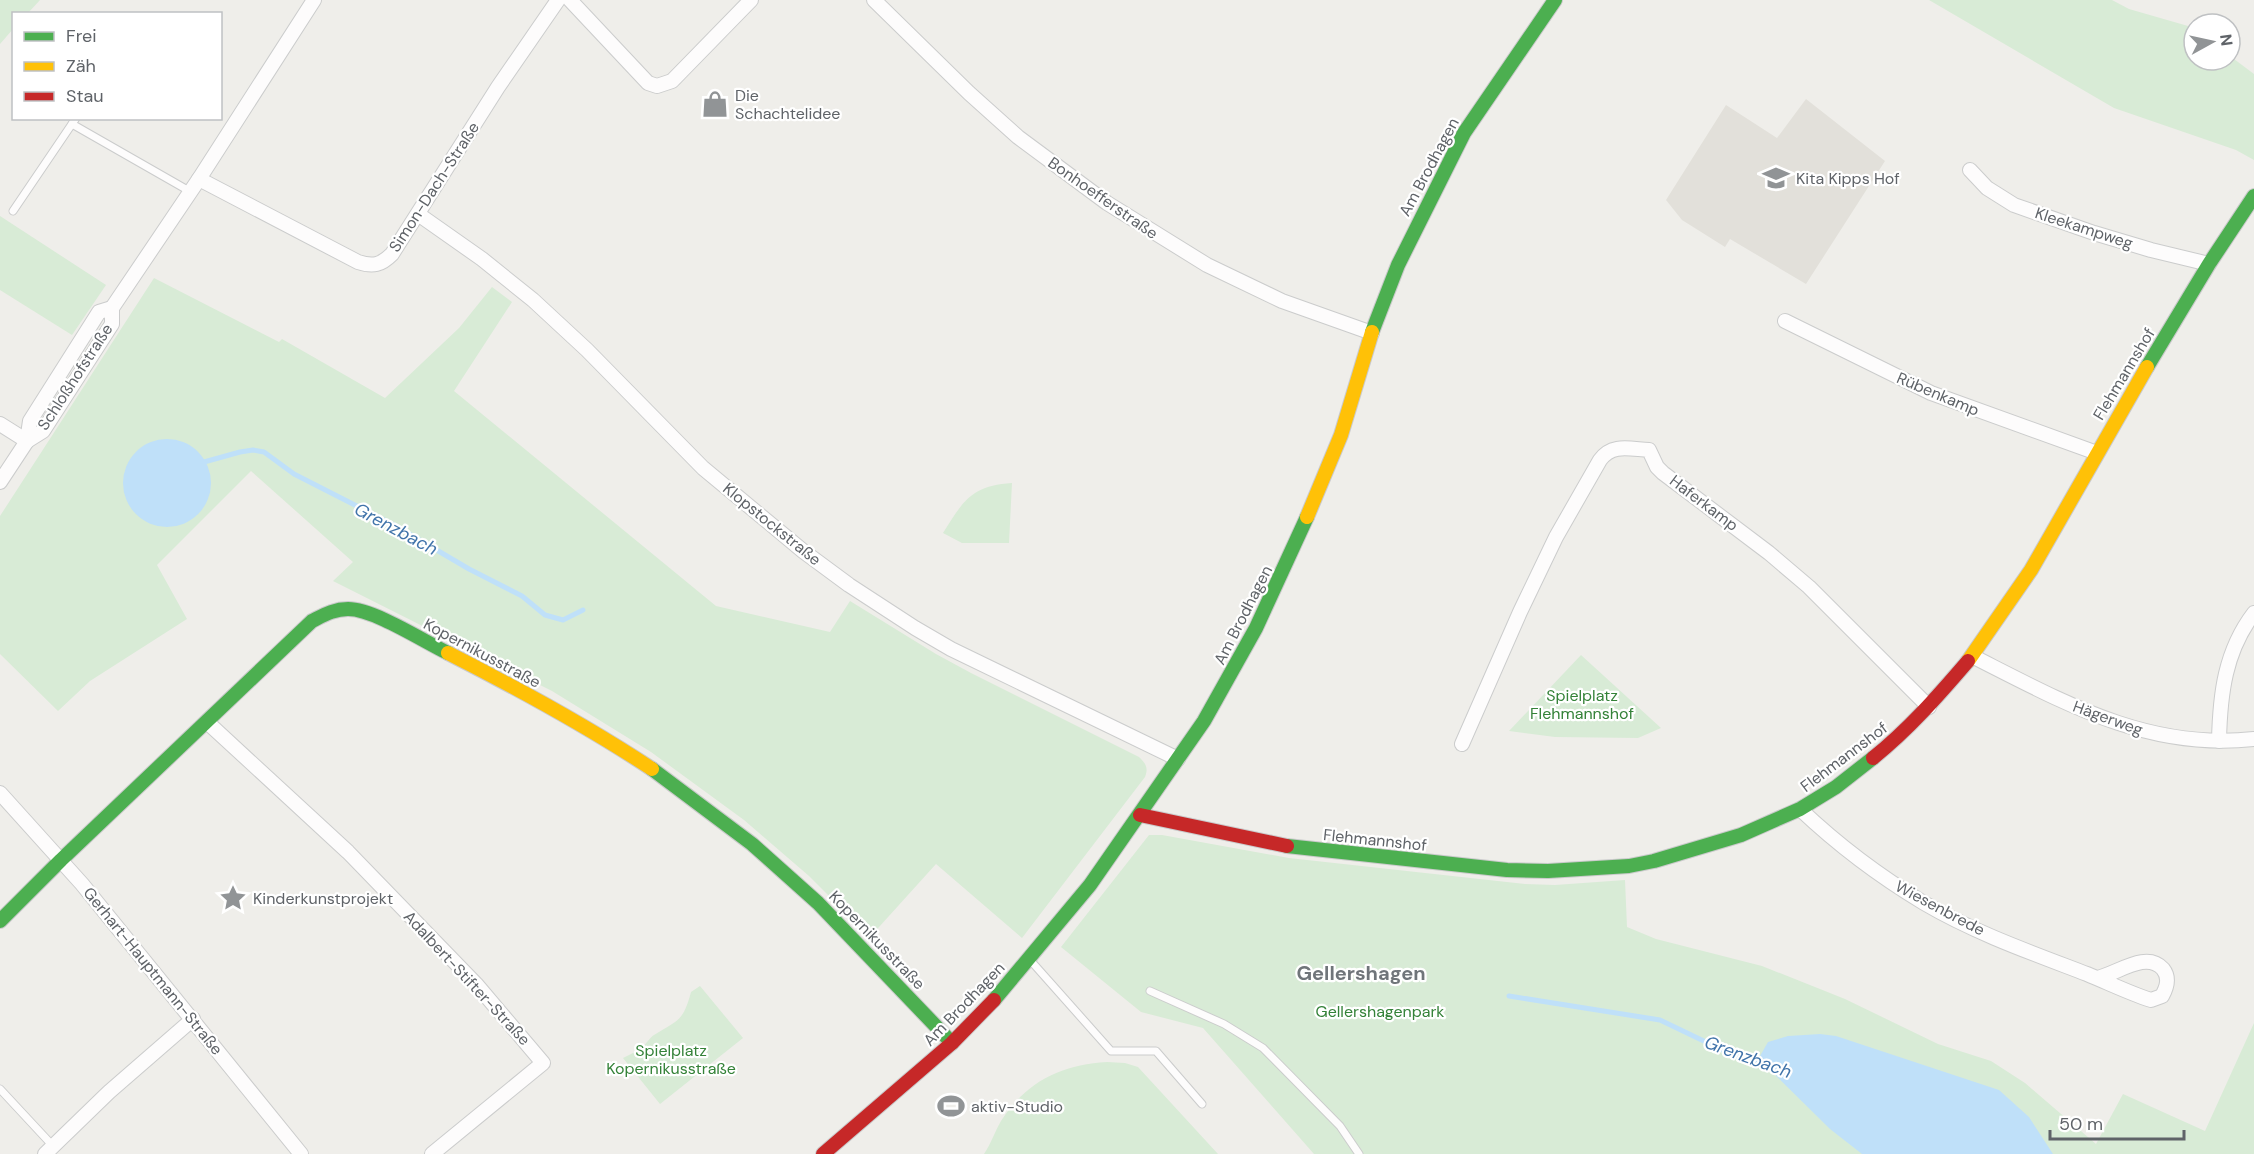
<svg xmlns="http://www.w3.org/2000/svg" width="2254" height="1154" font-family="'DM Sans',sans-serif">
  <style>
    .education { fill: #e2e0da }
    .green { fill: #d8ebd6 }
    .water { fill: #bfe0f9 }
    .lines { fill: none; stroke-linecap: round; stroke-linejoin: round }
    .stream { stroke: #bfe0f9; stroke-width: 5 }
    .lane-casing { stroke: #cbcccc; stroke-width: 9 }
    .street-casing { stroke: #cbcccc; stroke-width: 16 }
    .fast-casing { stroke: #cacacb; stroke-width: 16 }
    .slow-casing { stroke: #cacacb; stroke-width: 16 }
    .jam-casing { stroke: #cacacb; stroke-width: 16 }
    .lane { stroke: #fdfcfc; stroke-width: 7 }
    .street { stroke: #fdfcfc; stroke-width: 14 }
    .fast { stroke: #4caf50; stroke-width: 14 }
    .slow { stroke: #ffc107; stroke-width: 14 }
    .jam { stroke: #c62828; stroke-width: 14 }
    .labels { text-anchor: middle; dominant-baseline: central; stroke-width: 4.5; stroke-linejoin: round; paint-order: stroke }
    .poi-label { font-size: 16px; fill: #5f6368; stroke: #fff; text-anchor: start }
    .street-label { font-size: 16px; fill: #5f6368; stroke: #fff }
    .park-label { font-size: 16px; fill: #348238; stroke: #fff }
    .water-label { font-size: 18px; font-style: italic; fill: #4174aa; stroke: #fff }
    .quarter-label { font-size: 20px; font-weight: bold; fill: #70757a; stroke: #fff }
  </style>
  <rect width="100%" height="100%" fill="#efeeea"/>
  <path class="education" d="M1806,99l79,62 -79,123 -76,-45 -5,8 -43,-27 -16,-20 60,-95 51,33z"/>
  <g class="green">
    <path d="M0,0h40l-12,13 -14,1 -1,15 -13,15z"/>
    <path d="M1929,0h183l17,9 59,17 6,4v30h36v-4l24,18v86l-18,-10 -122,-42z"/>
    <path d="M0,216l106,69 -34,50 -72,-45z"/>
    <path d="M154,278l125,64 3,-3 103,59 74,-70 33,-41 20,15 -58,89 262,215 114,26 20,-31 86,53 35,19 168,84c6,6 10,10 6,20l-123,161 -86,-74 -66,73 -61,-61 -65,-56 -93,-68 -99,-61 -219,-110 20,-19 -102,-91 -94,94 30,54 -97,62 -32,30 -58,-57v-138z"/>
    <path d="M1012,483l-3,60h-47l-19,-10c21,-33 28,-47 69,-50z"/>
    <path d="M1581,655l80,73 -23,10 -83,-1 -46,-6z"/>
    <path d="M1149,835h13l127,23 236,26 30,1 70,-5 2,47 29,12 106,27 83,33 93,45 53,17 34,22 71,61 27,-50 82,37 49,-108v131h-940l-111,-126 -62,-16 -80,-65z"/>
    <path d="M700,986l43,52 -83,66 -37,-46c6,-3 12,-6 18,-10 5,-3 8,-10 13,-13 24,-15 29,-13 37,-43z"/>
    <path d="M1107,1062l18,1 13,4 80,87h-234c7,-10 11,-23 17,-33 26,-40 60,-56 106,-59z"/>
  </g>
  <g class="water">
    <circle cx="167" cy="483" r="44"/>
    <path d="M1820,1034l16,2 163,54 30,27 24,37h-191l-32,-25 -60,-59 -14,-7 12,-21 20,-6z"/>
  </g>
  <g class="lines">
    <g class="stream">
      <path d="M204,462l36,-10 13,-2 11,2 30,22 100,51 75,44 53,27 23,19 18,5 20,-10"/>
      <path d="M1509,996l151,24 75,36 28,6"/>
    </g>
    <defs>
      <g id="lane">
        <path d="M72,124l119,68"/>
        <path d="M13,211l63,-93"/>
        <path d="M1031,961l80,90h45l46,53"/>
        <path d="M1150,991l74,33 39,24 77,78 19,28"/>
        <path d="M0,1089l53,57"/>
      </g>
      <g id="street">
        <path d="M570,0l78,83 9,3 15,-5 79,-81"/>
        <path d="M874,0l95,93 49,44 89,66 100,62 75,36 90,32"/>
        <path d="M1970,170l17,18 27,17 80,28 57,17 58,14"/>
        <path d="M199,179l159,83c15,5 23,3 34,-8l106,-167 60,-87"/>
        <path d="M418,214l64,45 51,41 54,50 116,118 100,83 46,34 66,43 36,21 227,110"/>
        <path d="M1785,321l146,72 166,60"/>
        <path d="M0,424l27,17"/>
        <path d="M27,441l16,-10 69,-107v-16l87,-129 115,-179"/>
        <path d="M0,482l27,-41 3,-20 69,-109 13,-4"/>
        <path d="M1972,656c91,46 176,95 282,83"/>
        <path d="M207,722l141,130 128,132 67,79 -111,91"/>
        <path d="M2219,741c1,-47 6,-90 35,-128"/>
        <path d="M1462,744l58,-132 36,-75 44,-77c12,-17 30,-11 49,-10l8,17 6,6 106,80 40,34 120,120"/>
        <path d="M0,793l82,91 219,270"/>
        <path d="M1800,809c38,36 79,67 124,94 51,30 108,50 163,71 22,9 42,19 64,26l11,-4c5,-9 8,-18 1,-27 -17,-19 -46,5 -66,9"/>
        <path d="M45,1154l64,-62 84,-73"/>
      </g>
      <g id="fast">
        <path d="M1372,332l26,-67 66,-132 91,-133"/>
        <path d="M2147,367l62,-103 45,-68"/>
        <path d="M652,769l100,75 66,59 134,140"/>
        <path d="M1287,846l220,24 41,1 81,-5 25,-5 87,-26 59,-26 36,-22 37,-29"/>
        <path d="M0,921l61,-61 251,-239c12,-6 22,-12 36,-12 26,0 75,32 100,44"/>
        <path d="M994,1000l96,-115 114,-164 52,-93 51,-111"/>
      </g>
      <g id="slow">
        <path d="M1307,517l34,-82 31,-103"/>
        <path d="M448,653c69,35 139,73 204,116"/>
        <path d="M1968,661l63,-91 116,-203"/>
      </g>
      <g id="jam">
        <path d="M1873,758c36,-29 65,-62 95,-97"/>
        <path d="M1140,815l147,31"/>
        <path d="M823,1154l129,-111 42,-43"/>
      </g>
    </defs>
    <use href="#lane" class="lane-casing"/>
    <use href="#street" class="street-casing"/>
    <use href="#fast" class="fast-casing"/>
    <use href="#slow" class="slow-casing"/>
    <use href="#jam" class="jam-casing"/>
    <use href="#lane" class="lane"/>
    <use href="#street" class="street"/>
    <use href="#fast" class="fast"/>
    <use href="#slow" class="slow"/>
    <use href="#jam" class="jam"/>
  </g>
  <defs>
    <symbol id="shop-bare" viewBox="-9 -9 18 18"><path d="M-5-2.5h2.3a2.7 3.5 0 0 1 5.4 0H5L5.5 6h-11ZM-1.5-2.5h3a1.5 2.3 0 0 0-3 0Z" fill="#919496" stroke="#fff" stroke-width="2.5" paint-order="stroke"/></symbol>
    <symbol id="school-bare" viewBox="-9 -9 18 18"><path d="M0-5L7-2L0 1L-7-2ZM-4 1L0 2.5L4 1V4Q0 6-4 4Z" fill="#919496" stroke="#fff" stroke-width="2.5" paint-order="stroke"/></symbol>
    <symbol id="sight-bare" viewBox="-9 -9 18 18"><path d="M0-6L1.8-2.2L6-1.7L2.9 1.2L3.7 5.4L0 3.3L-3.7 5.4L-2.9 1.2L-6-1.7L-1.8-2.2Z" fill="#919496" stroke="#fff" stroke-width="2.5" paint-order="stroke"/></symbol>
    <symbol id="stadium-bare" viewBox="-9 -9 18 18"><path d="M0-5a6.5 5 0 1 0 0 10a6.5 5 0 1 0 0-10ZM-3.5-1.8h7v3.6h-7Z" fill="#919496" stroke="#fff" stroke-width="2.5" paint-order="stroke"/></symbol>
  </defs>
  <g fill-rule="evenodd">
    <use href="#shop-bare" x="696" y="85" width="38" height="38"/>
    <use href="#school-bare" x="1757" y="159" width="38" height="38"/>
    <use href="#sight-bare" x="214" y="879" width="38" height="38"/>
    <use href="#stadium-bare" x="932" y="1087" width="38" height="38"/>
  </g>
  <g class="labels">
    <g class="poi-label">
      <text x="735" y="95">Die<tspan x="735" dy="18">Schachtelidee</tspan></text>
      <text x="1796" y="178">Kita Kipps Hof</text>
      <text x="253" y="898">Kinderkunstprojekt</text>
      <text x="971" y="1106">aktiv-Studio</text>
    </g>
    <g class="street-label">
      <text transform="translate(1429 167) rotate(-62)">Am Brodhagen</text>
      <text transform="translate(434 187) rotate(-57)">Simon-Dach-Straße</text>
      <text transform="translate(1103 198) rotate(35)">Bonhoefferstraße</text>
      <text transform="translate(2084 228) rotate(18)">Kleekampweg</text>
      <text transform="translate(2124 374) rotate(-59)">Flehmannshof</text>
      <text transform="translate(75 377) rotate(-57)">Schloßhofstraße</text>
      <text transform="translate(1938 394) rotate(23)">Rübenkamp</text>
      <text transform="translate(1704 503) rotate(37)">Haferkamp</text>
      <text transform="translate(772 524) rotate(39)">Klopstockstraße</text>
      <text transform="translate(1243 615) rotate(-63)">Am Brodhagen</text>
      <text transform="translate(482 653) rotate(28)">Kopernikusstraße</text>
      <text transform="translate(2108 718) rotate(20)">Hägerweg</text>
      <text transform="translate(1844 757) rotate(-37)">Flehmannshof</text>
      <text transform="translate(1375 840) rotate(6)">Flehmannshof</text>
      <text transform="translate(1940 908) rotate(28)">Wiesenbrede</text>
      <text transform="translate(877 940) rotate(46)">Kopernikusstraße</text>
      <text transform="translate(153 971) rotate(51)">Gerhart-Hauptmann-Straße</text>
      <text transform="translate(467 978) rotate(47)">Adalbert-Stifter-Straße</text>
      <text transform="translate(964 1004) rotate(-46)">Am Brodhagen</text>
    </g>
    <g class="park-label">
      <text x="1582" y="695">Spielplatz<tspan x="1582" dy="18">Flehmannshof</tspan></text>
      <text x="1380" y="1011">Gellershagenpark</text>
      <text x="671" y="1050">Spielplatz<tspan x="671" dy="18">Kopernikusstraße</tspan></text>
    </g>
    <g class="water-label">
      <text transform="translate(396 529) rotate(28)">Grenzbach</text>
      <text transform="translate(1748 1057) rotate(20)">Grenzbach</text>
    </g>
    <g class="quarter-label">
      <text x="1361" y="973">Gellershagen</text>
    </g>
  </g>
  <rect x="12" y="12" width="210" height="108" fill="#ffffff" stroke="#bfc1c3" stroke-width="1.5"/>
  <rect x="24" y="32" width="30" height="9" fill="#4caf50" stroke="#bfc1c3" stroke-width="1.5"/>
  <text x="66" y="42" font-size="18" fill="#5f6368">Frei</text>
  <rect x="24" y="62" width="30" height="9" fill="#ffc107" stroke="#bfc1c3" stroke-width="1.5"/>
  <text x="66" y="72" font-size="18" fill="#5f6368">Zäh</text>
  <rect x="24" y="92" width="30" height="9" fill="#c62828" stroke="#bfc1c3" stroke-width="1.5"/>
  <text x="66" y="102" font-size="18" fill="#5f6368">Stau</text>
  <g transform="translate(2212 42) rotate(82)"><circle r="28" fill="#ffffff" stroke="#bfc1c3" stroke-width="1.5"/>
  <path d="M0-4.5L10 22L0 15L-10 22Z" fill="#919496"/>
  <text y="-9" font-size="16" font-weight="bold" text-anchor="middle" fill="#5f6368">N</text>
  </g>
  <path d="M2050 1130v9h134v-9" fill="none" stroke="#5f6368" stroke-width="3"/>
  <text x="2059" y="1130" font-size="18" fill="#5f6368" stroke="#ffffff" stroke-width="4.5" paint-order="stroke">50 m</text>
</svg>
